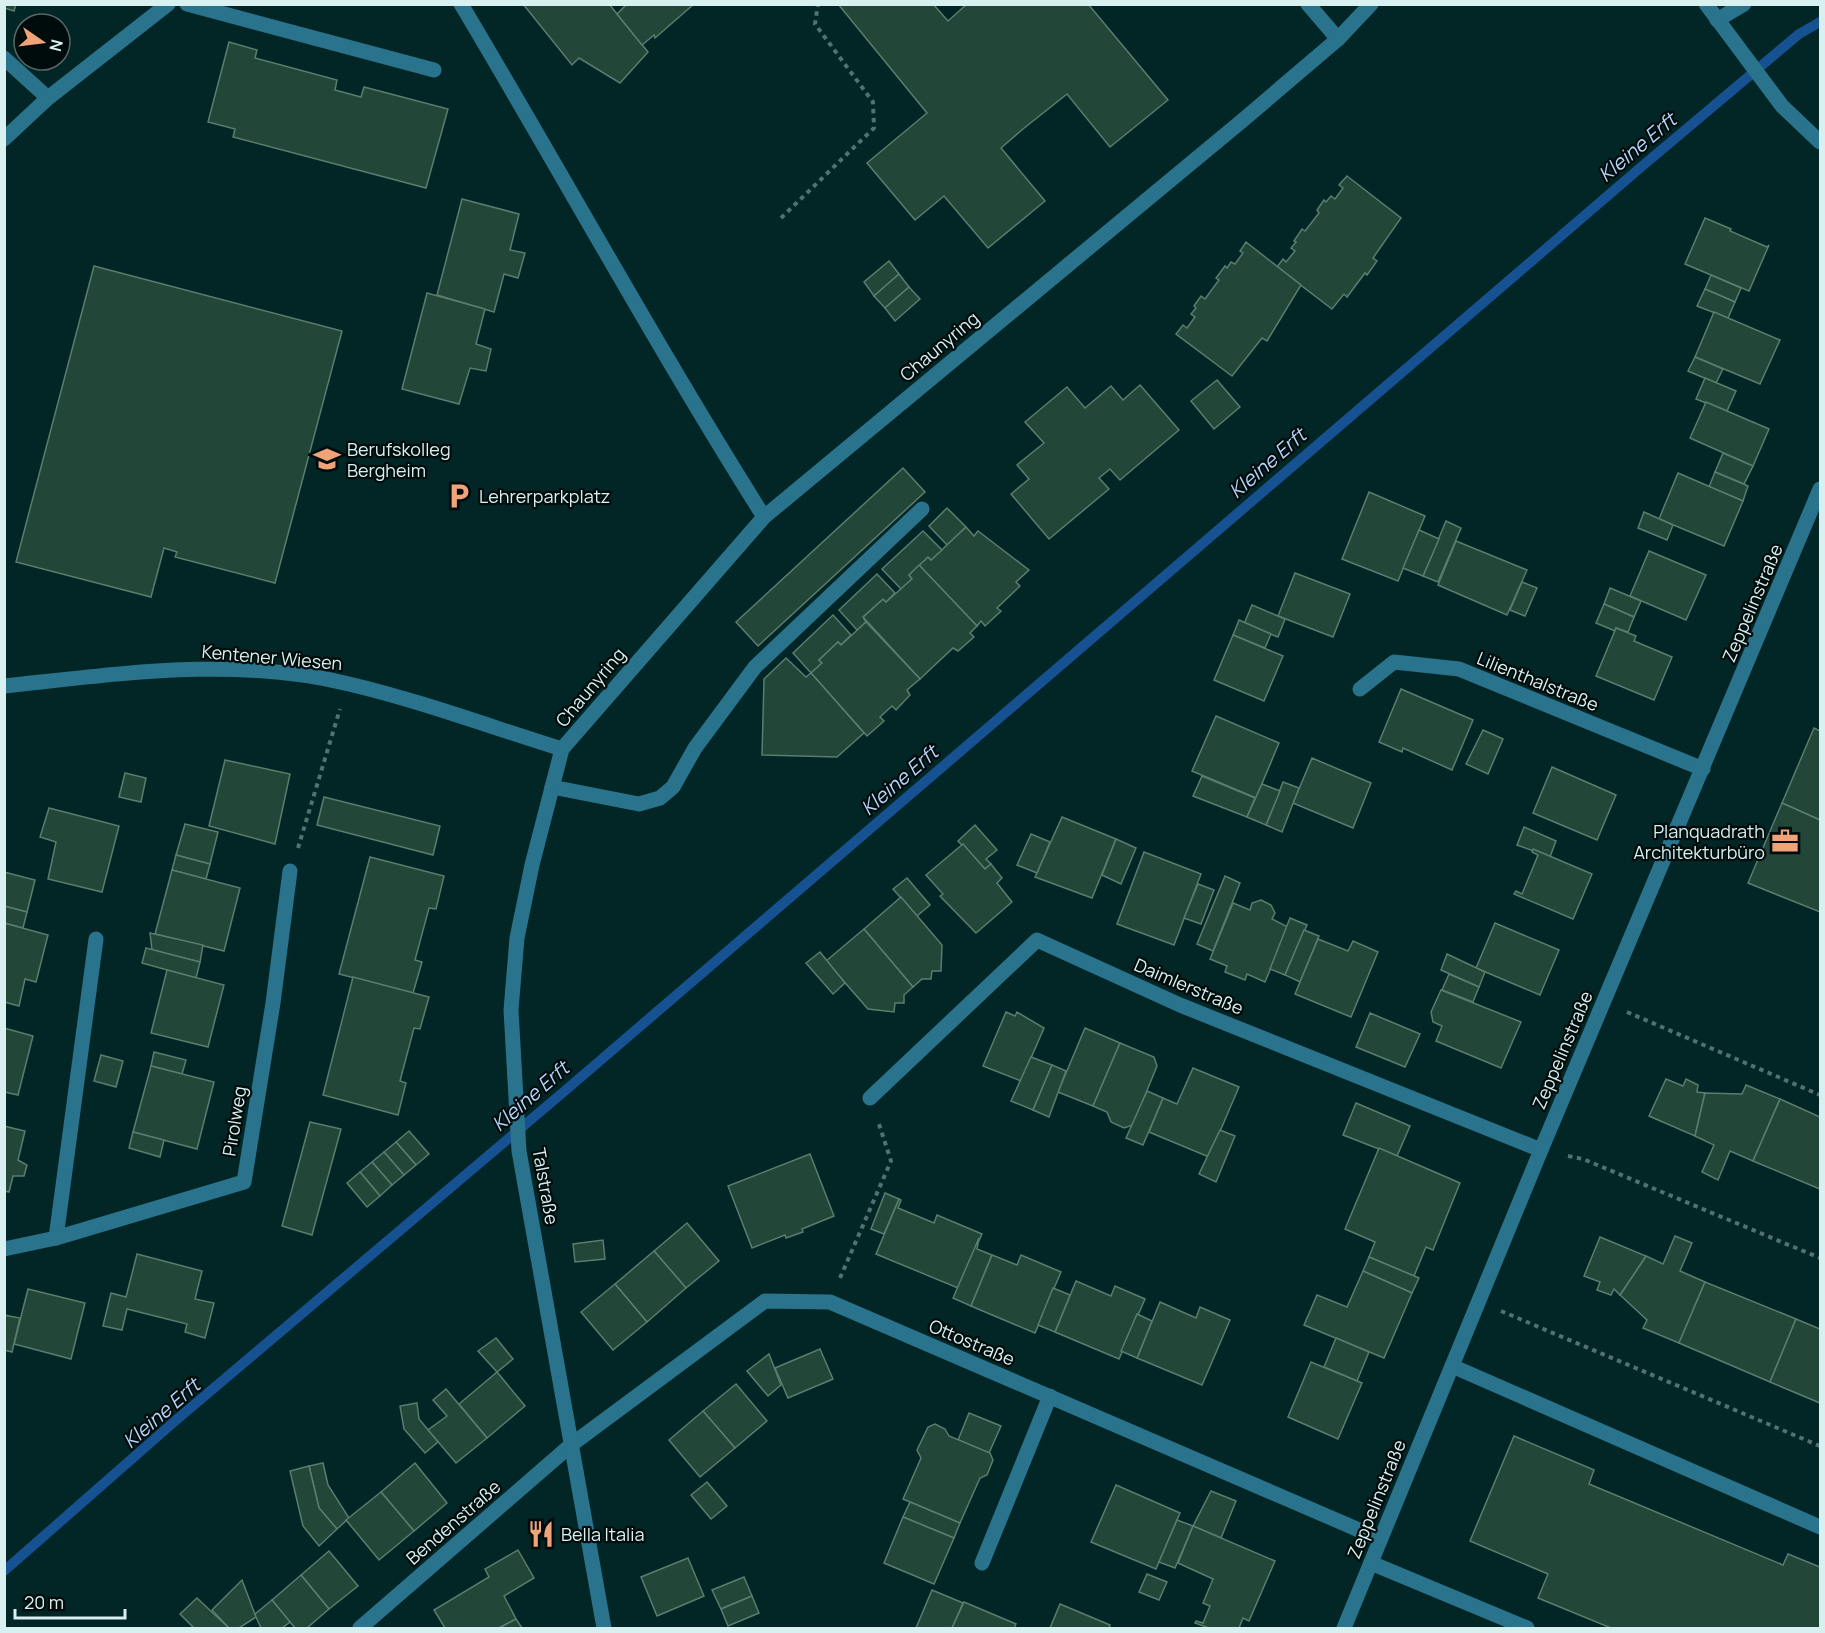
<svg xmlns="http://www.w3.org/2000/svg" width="1825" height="1633" font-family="Manrope,sans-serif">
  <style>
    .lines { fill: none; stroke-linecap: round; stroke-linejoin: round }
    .stream { stroke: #165192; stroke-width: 10 }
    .building { fill: #224638; stroke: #597e6e; stroke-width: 1.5 }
    .path { stroke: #527171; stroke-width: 4; stroke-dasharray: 4.5 4.5; stroke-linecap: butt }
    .minor { stroke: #29738c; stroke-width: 15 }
    .labels { text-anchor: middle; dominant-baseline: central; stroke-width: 4.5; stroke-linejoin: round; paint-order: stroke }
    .street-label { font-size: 18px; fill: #d9f0f0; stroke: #000c0c }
    .poi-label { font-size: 18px; fill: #d9f0f0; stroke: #000c0c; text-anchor: start }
    .water-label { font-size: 20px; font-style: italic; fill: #b7d5fa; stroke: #000c0c }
  </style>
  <rect width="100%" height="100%" fill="#022525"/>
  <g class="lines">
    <path class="stream" d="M4,1571l171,-150 392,-332 1073,-921 159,-134 21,-12"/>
  </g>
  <g class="building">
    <path d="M4,4h12l-2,7 -10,-3z"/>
    <path d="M523,4h86l39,48 -28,31 -41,-25 -7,7z"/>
    <path d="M694,4l-39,34 -1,-3 -12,10 -25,-31 10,-10z"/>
    <path d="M838,4h95l15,17 19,-17h121l80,96 -58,47 -43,-53 -44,35 -22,19 44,53 -57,47 -44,-52 -29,24 -48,-57 60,-50z"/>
    <path d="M229,42l28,8 -2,8 82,22 -2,10 26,7 3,-10 84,22 -22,79 -193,-51 2,-8 -27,-7z"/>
    <path d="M1347,176l54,42 -28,40 4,3 -10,14 -2,-2 -18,24 -3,-3 -12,15 -55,-42 6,-8 3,3 9,-11 -4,-3 5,-6 -2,-1 8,-12 3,2 14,-18 -2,-3 7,-10 2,2 5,-6 4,3 8,-11 -4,-3z"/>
    <path d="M462,199l57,15 -9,36 15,3 -7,25 -14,-4 -10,38 -57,-17z"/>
    <path d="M1705,218l26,11 -1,2 37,16 2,-2 -20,46 -64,-27z"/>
    <path d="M1246,242l55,43 -34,56 -5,-3 -30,38 -56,-42 7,-9 4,3 8,-11 -4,-3 5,-6 -2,-2 7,-10 4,3 14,-19 -3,-2 9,-12 2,2 4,-6 4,2 8,-11 -3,-2z"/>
    <path d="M889,261l10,13 -25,22 -10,-14z"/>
    <path d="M94,266l248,65 -67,252 -100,-26 2,-5 -13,-4 -13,49 -135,-35z"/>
    <path d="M899,274l10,13 -24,21 -11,-12z"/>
    <path d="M1711,275l30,13 -6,14 -30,-13z"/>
    <path d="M909,287l11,12 -25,22 -10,-13z"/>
    <path d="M1705,289l30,13 -7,16 -31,-12z"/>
    <path d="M427,293l58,16 -9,35 15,5 -5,22 -16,-3 -11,36 -57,-15z"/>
    <path d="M1714,312l66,28 -20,44 -65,-27z"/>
    <path d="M1695,357l28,12 -7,14 -28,-12z"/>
    <path d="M1705,378l31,13 -9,20 -31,-12z"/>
    <path d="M1217,380l23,27 -26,22 -23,-28z"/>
    <path d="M1140,385l39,45 -59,50 -10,-11 -11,9 10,11 -60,50 -38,-45 18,-15 -12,-14 27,-22 -19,-21 42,-35 18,21 26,-22 12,14z"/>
    <path d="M1706,402l63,27 -16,37 -63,-28z"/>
    <path d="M1723,453l30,13 -9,18 -29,-12z"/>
    <path d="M903,468l22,24 -167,154 -22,-24z"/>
    <path d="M1715,472l33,14 -5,15 -34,-14z"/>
    <path d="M1678,473l65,28 -19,45 -65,-27z"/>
    <path d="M1369,492l56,24 -27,65 -56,-22z"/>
    <path d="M947,508l19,19 -19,18 -18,-19z"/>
    <path d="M1644,512l29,13 -6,15 -29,-12z"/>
    <path d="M1446,521l15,7 -23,54 -15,-6z"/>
    <path d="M966,527l8,9 4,-5 51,39 -13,12 4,4 -23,22 4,3 -16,15 -4,-5 -4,5 -58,-61 9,-8 3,3z"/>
    <path d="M1419,530l20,9 -16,37 -20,-8z"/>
    <path d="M923,531l19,19 -11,10 -3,-3 -19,18 3,4 -11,10 -19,-20z"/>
    <path d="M1456,541l71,29 -20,45 -69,-30z"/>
    <path d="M1649,551l57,24 -20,45 -56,-24z"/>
    <path d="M919,565l58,61 -7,7 4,4 -16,14 -5,-3 -33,31 -57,-62 20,-18 3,3 26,-23 -3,-4z"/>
    <path d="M1295,573l55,21 -17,43 -55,-21z"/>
    <path d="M877,574l18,19 -9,9 -3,-3 -20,18 3,5 -9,8 -18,-20z"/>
    <path d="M1522,582l15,6 -12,28 -15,-6z"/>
    <path d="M1610,588l31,13 -7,16 -30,-13z"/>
    <path d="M1604,604l30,13 -6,15 -12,-4 -1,3 -19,-8z"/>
    <path d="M1252,605l33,14 -7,18 -34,-13z"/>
    <path d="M833,615l18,20 -10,10 -3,-3 -19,18 3,3 -11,10 -18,-20z"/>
    <path d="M1239,620l32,14 -6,14 -32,-13z"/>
    <path d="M866,622l54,57 -13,11 3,5 -14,15 -4,-4 -12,11 4,4 -17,15 -56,-63 11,-10 -3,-3 19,-18 3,3z"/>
    <path d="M1616,628l20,8 -2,5 38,16 -18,43 -58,-24z"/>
    <path d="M1233,635l50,21 -19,45 -50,-21z"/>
    <path d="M786,658l20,19 5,-4 53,60 -27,24 -75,-2 2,-76z"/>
    <path d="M1401,689l72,31 -21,50 -49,-22 -1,4 -23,-10z"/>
    <path d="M1216,716l63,27 -23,55 -64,-27z"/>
    <path d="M1814,728l6,3v89l-38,-17z"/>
    <path d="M1483,730l20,9 -15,35 -22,-10z"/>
    <path d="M1312,758l59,25 -18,45 -60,-25z"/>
    <path d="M225,760l65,14 -15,70 -66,-18z"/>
    <path d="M1552,767l64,28 -19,45 -64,-27z"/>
    <path d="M125,773l21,5 -5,24 -22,-5z"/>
    <path d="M1202,776l53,22 -8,19 -54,-21z"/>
    <path d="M1283,782l16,6 -17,44 -16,-7z"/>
    <path d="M1262,784l18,7 -14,34 -19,-8z"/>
    <path d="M324,797l116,29 -7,29 -116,-30z"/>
    <path d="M1782,803l38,17v92l-72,-29z"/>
    <path d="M49,808l70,18 -17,66 -54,-13 8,-37 -16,-5z"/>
    <path d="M1062,817l54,22 -24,59 -57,-21z"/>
    <path d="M185,824l33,8 -8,32 -34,-9z"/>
    <path d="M975,825l22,25 -11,9 5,5 -6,5 -27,-28z"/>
    <path d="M1524,827l32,14 -6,16 -33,-12z"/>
    <path d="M1031,834l19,8 -13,31 -20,-8z"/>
    <path d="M1116,839l20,9 -15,36 -19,-9z"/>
    <path d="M963,844l22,25 6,-5 11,14 -5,5 15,19 -36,31 -36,-37 3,-2 -17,-19z"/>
    <path d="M1533,849l59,25 -19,45 -59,-25 2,-3 6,3 16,-39 -6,-3z"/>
    <path d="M1144,852l57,22 -27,71 -57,-21z"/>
    <path d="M176,855l34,9 -4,15 -34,-9z"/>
    <path d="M370,857l74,19 -8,33 -7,-1 -14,52 7,2 -9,31 -74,-19z"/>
    <path d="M172,870l68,18 -16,63 -69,-17z"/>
    <path d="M4,872l31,8 -8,32 -23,-6z"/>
    <path d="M1225,876l15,7 -27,68 -16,-7z"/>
    <path d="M907,878l23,27 -13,11 -24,-27z"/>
    <path d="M1198,884l16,6 -13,34 -17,-6z"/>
    <path d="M901,897l41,48 -1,26h-9l-1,8h-9l-9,8 -49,-58z"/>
    <path d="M1261,900l10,5 4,8 -3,6 16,8 -23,55 -18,-8 -2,6 -20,-8 2,-6 -17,-7 23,-56 17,7 2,-7z"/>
    <path d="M4,906l23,6 -4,16 -19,-5z"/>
    <path d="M1290,918l17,7 -22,50 -15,-6z"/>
    <path d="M4,923l44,12 -12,47 -11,-3 -6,27 -15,-4z"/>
    <path d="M1495,923l64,27 -19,45 -64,-27z"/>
    <path d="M864,929l49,58 -9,8v8h-9l-1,9 -26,-3 -42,-48z"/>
    <path d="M1304,930l15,6 -19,46 -15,-7z"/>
    <path d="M150,933l53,12 -3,17 -48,-12z"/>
    <path d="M1318,939l30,12 5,-10 25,11 -27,65 -56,-23z"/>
    <path d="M146,948l54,14 -4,16 -54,-15z"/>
    <path d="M820,952l25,31 -12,11 -27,-31z"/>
    <path d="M1447,954l38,18 -6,15 -38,-17z"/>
    <path d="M167,970l57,15 -16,62 -57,-14z"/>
    <path d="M1449,974l30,13 -6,15 -31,-12z"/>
    <path d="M353,977l76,20 -9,32 -6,-1 -14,53 6,2 -8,32 -75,-20z"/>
    <path d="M1441,990l80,32 -20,46 -65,-27 6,-15 -9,-4 -2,-10z"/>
    <path d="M1006,1012l9,4 2,-4 27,16 -23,53 -38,-15z"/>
    <path d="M1370,1013l50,21 -15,33 -49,-20z"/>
    <path d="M4,1028l29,8 -15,59 -14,-3z"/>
    <path d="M1085,1028l35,15 -27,63 -35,-14z"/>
    <path d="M1120,1043l34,14 3,9 -24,59 -9,3 -13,-6 -4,-10 -14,-6z"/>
    <path d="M154,1052l32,8 -4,14 -31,-8z"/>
    <path d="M101,1055l22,6 -7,26 -22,-6z"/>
    <path d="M1031,1057l21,8 -19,45 -22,-9z"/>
    <path d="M1052,1065l14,6 -17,46 -16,-7z"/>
    <path d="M151,1066l63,16 -17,67 -64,-17z"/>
    <path d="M1193,1068l46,19 -30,70 -60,-25 14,-34 14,6z"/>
    <path d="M1666,1079l17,7 3,-7 12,6 -1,7 8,1 -10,43 -46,-20z"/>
    <path d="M1746,1085l34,14 -27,62 -23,-10 -12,29 -16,-8 12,-27 -19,-9 10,-43 37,1z"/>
    <path d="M1147,1091l16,7 -20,47 -17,-7z"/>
    <path d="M1780,1099l40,18v72l-67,-28z"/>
    <path d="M1356,1103l54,23 -13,30 -54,-21z"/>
    <path d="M310,1122l31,7 -29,106 -30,-9z"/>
    <path d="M4,1126l21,5 -7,29 9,5 -3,11h-11l-4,16 -5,-1z"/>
    <path d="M1220,1130l15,6 -19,46 -17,-8z"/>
    <path d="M409,1131l20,23 -13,11 -20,-23z"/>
    <path d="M133,1132l31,8 -4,17 -31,-9z"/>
    <path d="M396,1142l20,23 -12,10 -20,-23z"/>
    <path d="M1379,1148l81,35 -27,67 -7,-3 -12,29 -45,-19 6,-15 -30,-13z"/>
    <path d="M384,1152l20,23 -12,10 -20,-23z"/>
    <path d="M810,1154l24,62 -32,13 1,3 -17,6 -1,-3 -33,13 -24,-62z"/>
    <path d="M372,1162l20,23 -12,11 -20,-24z"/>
    <path d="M360,1172l20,24 -13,11 -20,-24z"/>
    <path d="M885,1193l14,6 -15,35 -13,-5z"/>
    <path d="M899,1199l2,1 -3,8 36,15 3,-8 45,19 -24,54 -82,-34z"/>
    <path d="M687,1223l32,38 -33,27 -32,-37z"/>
    <path d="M1675,1236l17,7 -12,28 25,11 -26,61 -36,-15 4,-8 -27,-25 26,-39 17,8z"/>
    <path d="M1600,1237l46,19 -26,39 -6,-6 -3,6 -14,-5 3,-8 -16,-6z"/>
    <path d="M979,1238l-2,11 15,6 -21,51 -18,-8z"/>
    <path d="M603,1240l2,19 -30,3 -2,-18z"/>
    <path d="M654,1251l32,37 -39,34 -32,-38z"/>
    <path d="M137,1254l65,17 -7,28 19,4 -9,35 -20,-6 2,-8 -60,-15 -5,21 -19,-4 8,-33 15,4z"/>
    <path d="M992,1255l25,10 4,-10 40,17 -26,61 -64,-27z"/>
    <path d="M1369,1257l50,21 -7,15 -49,-22z"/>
    <path d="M1363,1271l49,22 -28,65 -80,-33 13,-30 30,12z"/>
    <path d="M1076,1281l35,15 4,-10 30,13 -26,60 -64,-27z"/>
    <path d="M1705,1282l91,37 -26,63 -91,-39z"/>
    <path d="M615,1284l32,38 -34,28 -32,-38z"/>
    <path d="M1053,1288l17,7 -15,37 -17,-7z"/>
    <path d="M28,1289l57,14 -14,56 -57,-15z"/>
    <path d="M1160,1302l36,16 4,-11 30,13 -28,65 -65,-27z"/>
    <path d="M1137,1314l15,7 -15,37 -16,-7z"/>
    <path d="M4,1315l16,3 -8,34 -8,-2z"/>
    <path d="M1796,1319l24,10v74l-50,-21z"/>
    <path d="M496,1338l17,21 -16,13 -19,-21z"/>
    <path d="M1336,1338l33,14 -12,29 -33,-14z"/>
    <path d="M820,1349l13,30 -45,19 -13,-30z"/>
    <path d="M769,1354l12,31 -13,11 -21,-25z"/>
    <path d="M1311,1362l51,21 -24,56 -50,-22z"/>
    <path d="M497,1372l28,34 -38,32 -28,-34z"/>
    <path d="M736,1384l31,37 -32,27 -32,-37z"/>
    <path d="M446,1389l41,49 -31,25 -28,-33 19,-14 -14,-16z"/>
    <path d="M417,1403l2,16 19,23 -13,11 -21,-24 -4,-23z"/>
    <path d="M703,1411l32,37 -35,29 -31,-37z"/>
    <path d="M969,1413l32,13 -12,27 -31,-13z"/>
    <path d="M935,1424l10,5 4,7 41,17 3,7 -6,15 -7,3 -20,45 -57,-24 18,-41 -4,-8 11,-23z"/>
    <path d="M1514,1436l80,34 -5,14 194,81 5,-11 32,13v61h-209l-73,-30 10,-24 -78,-33z"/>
    <path d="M323,1463l5,22 21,33 -12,11 -18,-21 -10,-42z"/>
    <path d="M415,1463l32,40 -33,28 -33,-39z"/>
    <path d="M309,1466l10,42 18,21 -18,17 -16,-20 -13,-55z"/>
    <path d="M707,1482l20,24 -16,13 -20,-24z"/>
    <path d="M1116,1485l64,28 -24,56 -65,-27z"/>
    <path d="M1211,1491l25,10 -15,37 -28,-12z"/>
    <path d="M381,1492l33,39 -35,29 -33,-40z"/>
    <path d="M910,1502l50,21 -6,15 -51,-21z"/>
    <path d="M903,1517l51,21 -20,46 -50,-21z"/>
    <path d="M1177,1520l16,6 -18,42 -16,-6z"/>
    <path d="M1193,1526l82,35 -26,60 -6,-3 -4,10h-30l-14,-5 1,-2 7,2 7,-17 -7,-3 10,-24 -35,-16z"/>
    <path d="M518,1550l16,28 -30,18 12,23 -17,9h-54l-11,-18 55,-33 -4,-8z"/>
    <path d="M329,1551l29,35 -29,23 -28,-34z"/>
    <path d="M688,1558l16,38 -47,20 -16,-39z"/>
    <path d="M1147,1574l20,8 -8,18 -20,-8z"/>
    <path d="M301,1575l28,34 -22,19h-12l-23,-28z"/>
    <path d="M744,1577l8,19 -31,13 -9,-19z"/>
    <path d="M242,1580l14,37 -17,11h-10l-17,-18z"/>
    <path d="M932,1590l31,13 -11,25h-36z"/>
    <path d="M752,1596l7,17 -31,13 -7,-17z"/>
    <path d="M197,1598l18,17 14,13h-35l-14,-14z"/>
    <path d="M272,1600l18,22 -8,6h-21l-5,-11 -1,-3z"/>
    <path d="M964,1602l52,22 -2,4h-62z"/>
    <path d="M1060,1604l50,21 -1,3h-59z"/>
    <path d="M516,1619l6,9h-23z"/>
  </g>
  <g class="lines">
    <g class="path">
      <path d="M781,218l93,-90 -1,-26 -58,-78 3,-20"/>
      <path d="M298,848l42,-139"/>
      <path d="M1627,1012l193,83"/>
      <path d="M1568,1156l15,3 237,99"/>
      <path d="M840,1278l51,-117 -13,-40"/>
      <path d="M1501,1311l319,135"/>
    </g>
    <g class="minor">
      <path d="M187,4l247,66"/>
      <path d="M461,4c102,171 197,345 303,513"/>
      <path d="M1308,4l30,35"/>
      <path d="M1706,4l76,102 38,36"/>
      <path d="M1717,20l27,-16"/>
      <path d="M4,58l44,40"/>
      <path d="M4,139l44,-41 120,-94"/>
      <path d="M4,686c115,-12 231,-30 345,-2 72,17 142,43 213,65"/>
      <path d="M1360,689l34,-27 65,7 244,100"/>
      <path d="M552,787l87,17 21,-6 13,-11 22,-39 60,-81 167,-158"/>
      <path d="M870,1098l167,-158 143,65 361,145"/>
      <path d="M56,1238l40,-299"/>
      <path d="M4,1249l52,-11 188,-56 29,-179 17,-132"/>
      <path d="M1452,1366l368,161"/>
      <path d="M982,1563l68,-167"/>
      <path d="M1371,1563l156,65"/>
      <path d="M360,1628l211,-183 194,-144 65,1 550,237"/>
      <path d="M604,1628l-85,-477 -8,-141 6,-72 15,-73 30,-116 202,-232 479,-397 95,-81 33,-35"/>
      <path d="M1344,1628l197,-478 279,-661"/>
    </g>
  </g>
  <defs>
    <symbol id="school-bare" viewBox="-9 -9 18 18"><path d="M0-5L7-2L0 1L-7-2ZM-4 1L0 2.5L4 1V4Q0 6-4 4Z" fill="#f0a279" stroke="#000c0c" stroke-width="2.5" paint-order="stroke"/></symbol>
    <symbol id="parking-bare" viewBox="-9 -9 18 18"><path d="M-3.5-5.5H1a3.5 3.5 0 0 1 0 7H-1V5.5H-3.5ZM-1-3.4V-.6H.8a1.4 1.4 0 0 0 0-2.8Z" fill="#f0a279" stroke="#000c0c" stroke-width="2.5" paint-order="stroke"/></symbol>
    <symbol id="office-bare" viewBox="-9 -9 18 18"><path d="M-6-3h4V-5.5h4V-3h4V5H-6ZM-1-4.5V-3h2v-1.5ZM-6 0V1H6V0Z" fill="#f0a279" stroke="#000c0c" stroke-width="2.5" paint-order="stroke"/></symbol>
    <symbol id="restaurant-bare" viewBox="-9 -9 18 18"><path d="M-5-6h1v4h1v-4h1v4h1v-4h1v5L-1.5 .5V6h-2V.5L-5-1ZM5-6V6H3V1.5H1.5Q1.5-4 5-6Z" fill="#f0a279" stroke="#000c0c" stroke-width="2.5" paint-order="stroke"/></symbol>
  </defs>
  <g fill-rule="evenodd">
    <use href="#school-bare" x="308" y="440" width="38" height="38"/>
    <use href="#parking-bare" x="440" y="477" width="38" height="38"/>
    <use href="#office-bare" x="1766" y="822" width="38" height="38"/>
    <use href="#restaurant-bare" x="522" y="1515" width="38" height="38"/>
  </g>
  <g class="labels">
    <g class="street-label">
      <text transform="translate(939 346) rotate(-40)">Chaunyring</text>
      <text transform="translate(1752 603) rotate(-67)">Zeppelinstraße</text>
      <text transform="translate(272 657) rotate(5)">Kentener Wiesen</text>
      <text transform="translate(1538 681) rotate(22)">Lilienthalstraße</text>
      <text transform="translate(590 687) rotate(-50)">Chaunyring</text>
      <text transform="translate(1189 986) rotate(23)">Daimlerstraße</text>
      <text transform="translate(1562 1050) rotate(-67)">Zeppelinstraße</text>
      <text transform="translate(234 1121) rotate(-81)">Pirolweg</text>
      <text transform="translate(546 1186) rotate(80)">Talstraße</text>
      <text transform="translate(972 1342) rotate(23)">Ottostraße</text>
      <text transform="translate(1376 1499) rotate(-68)">Zeppelinstraße</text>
      <text transform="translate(453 1522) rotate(-41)">Bendenstraße</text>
    </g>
    <g class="poi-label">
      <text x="347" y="449">Berufskolleg<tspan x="347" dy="21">Bergheim</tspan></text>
      <text x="479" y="496">Lehrerparkplatz</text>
      <text x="1765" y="831" text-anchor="end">Planquadrath<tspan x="1765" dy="21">Architekturbüro</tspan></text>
      <text x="561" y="1534">Bella Italia</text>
    </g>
    <g class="water-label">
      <text transform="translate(1637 147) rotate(-40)">Kleine Erft</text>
      <text transform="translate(1267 463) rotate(-41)">Kleine Erft</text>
      <text transform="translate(899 780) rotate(-41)">Kleine Erft</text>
      <text transform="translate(530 1096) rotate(-41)">Kleine Erft</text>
      <text transform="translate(161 1413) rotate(-41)">Kleine Erft</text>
    </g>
  </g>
  <rect width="1825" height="1633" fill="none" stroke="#d9f0f0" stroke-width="12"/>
  <g transform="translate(42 42) rotate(104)"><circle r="28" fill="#000c0c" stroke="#576767" stroke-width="1.5"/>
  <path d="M0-4.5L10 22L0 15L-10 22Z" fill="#f0a279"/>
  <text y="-9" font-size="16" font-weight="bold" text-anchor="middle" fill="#d9f0f0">N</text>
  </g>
  <path d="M15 1609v9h110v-9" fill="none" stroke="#d9f0f0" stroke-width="3"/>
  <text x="24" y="1609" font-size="18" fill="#d9f0f0" stroke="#000c0c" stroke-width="4.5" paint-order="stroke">20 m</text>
</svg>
